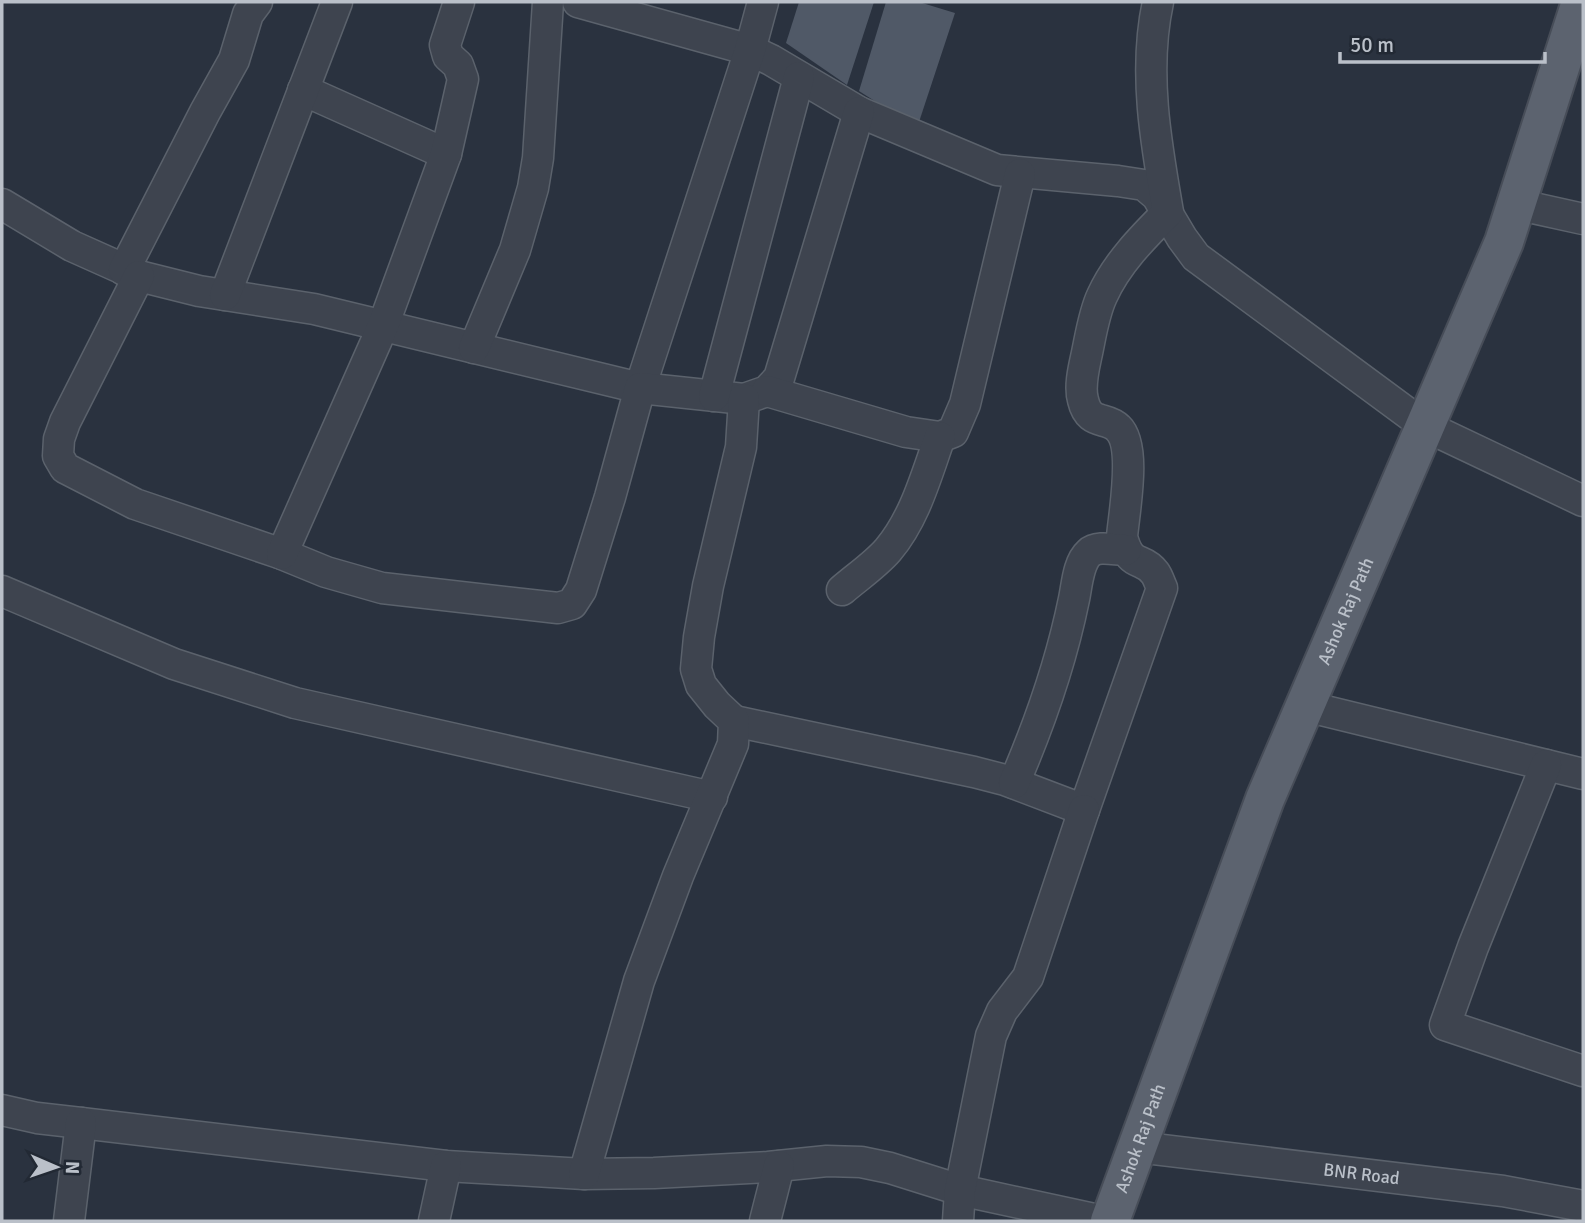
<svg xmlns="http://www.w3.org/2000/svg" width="1585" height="1223" font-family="Signika,sans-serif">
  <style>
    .building { fill: #505967 }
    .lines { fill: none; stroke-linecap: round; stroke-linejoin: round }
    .minor-casing { stroke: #5b626c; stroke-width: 33 }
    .primary-casing { stroke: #474d58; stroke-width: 42 }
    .minor { stroke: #3e444f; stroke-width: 30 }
    .primary { stroke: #5c636f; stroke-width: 38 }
    .labels { text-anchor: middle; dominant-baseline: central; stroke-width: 7; stroke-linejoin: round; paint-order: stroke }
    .street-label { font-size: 18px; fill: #bac0c9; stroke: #222934 }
  </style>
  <rect width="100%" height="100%" fill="#2a323f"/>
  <g class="building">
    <path d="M799,2h75l-27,83 -61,-42z"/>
    <path d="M886,2h33l36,11 -38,115 -58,-37z"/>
  </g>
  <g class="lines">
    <defs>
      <g id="minor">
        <path d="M578,2l172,48 21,10 88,52 138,58 121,11 26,4 13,11 25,42 14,19 229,169 158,75"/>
        <path d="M303,90l143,64"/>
        <path d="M2,204l70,42 67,30 60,15 115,18 326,79 110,-338 13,-48"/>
        <path d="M1515,204l68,15"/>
        <path d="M124,270l81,-158 29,-52 14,-46 9,-12"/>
        <path d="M139,276l-74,146 -6,17 -1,17 7,12 70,36 147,50 44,18 56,16 176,20 14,-4 9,-14 29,-93 30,-109 104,11 23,-8 12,-13 80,-266"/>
        <path d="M225,295l112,-293"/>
        <path d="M474,348l41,-98 18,-62 5,-30 10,-156"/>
        <path d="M767,391l139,41 34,5 13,-5 12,-28 55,-230"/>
        <path d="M714,396l85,-319"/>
        <path d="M282,554l101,-228 63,-172 17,-75 -5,-14 -10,-9 -3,-11 14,-43"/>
        <path d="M842,590c15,-13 33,-25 46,-40 27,-32 38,-74 52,-113"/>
        <path d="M2,591l172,73 121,39 417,94"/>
        <path d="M1305,706l278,68"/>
        <path d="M734,721l240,51 31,8 79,30 78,-222c-2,-4 -4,-11 -7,-15 -13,-18 -24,-3 -33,-36 2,-25 15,-91 -4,-109 -12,-12 -29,-2 -35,-28 -4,-14 1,-33 4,-47 4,-19 7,-40 15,-57 15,-33 41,-59 66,-84 -12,-68 -25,-141 -10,-210"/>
        <path d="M1546,765l-73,182 -28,78 138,46"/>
        <path d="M1014,783c26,-60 47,-120 60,-184 3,-14 4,-36 15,-46 8,-8 26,-3 37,-3"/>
        <path d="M2,1110l35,8 44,5 365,43 138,8 70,-1 114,-6 59,-6 34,1 29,6 70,22 143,31"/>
        <path id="s1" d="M1137,1147l366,44 80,15"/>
        <path d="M584,1174l55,-193 39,-105 55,-132 1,-23 -17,-16 -16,-20 -5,-16 3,-32 9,-51 33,-139 3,-48"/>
        <path d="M69,1221l12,-98"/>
        <path d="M434,1221l12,-55"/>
        <path d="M765,1221l14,-55"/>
        <path d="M958,1221l2,-31 31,-154 11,-25 26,-34 56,-167"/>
      </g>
      <g id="primary">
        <path id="s2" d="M1110,1221l155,-422 239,-557 77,-240"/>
      </g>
    </defs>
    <use href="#minor" class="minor-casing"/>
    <use href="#primary" class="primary-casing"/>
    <use href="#minor" class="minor"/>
    <use href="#primary" class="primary"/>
  </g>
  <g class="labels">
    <g class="street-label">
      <text stroke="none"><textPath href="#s2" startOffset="654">Ashok Raj Path</textPath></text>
      <text stroke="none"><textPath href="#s2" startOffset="88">Ashok Raj Path</textPath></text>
      <text stroke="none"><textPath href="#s1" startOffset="226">BNR Road</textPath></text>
    </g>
  </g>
  <rect width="1585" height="1223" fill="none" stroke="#bac0c9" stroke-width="7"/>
  <g transform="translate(56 1167) rotate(92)" stroke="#222934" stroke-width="5" paint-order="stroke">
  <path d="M0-5L12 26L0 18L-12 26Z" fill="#bac0c9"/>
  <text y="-10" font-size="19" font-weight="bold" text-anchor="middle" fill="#bac0c9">N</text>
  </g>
  <path d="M1340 52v10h205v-10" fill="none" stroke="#bac0c9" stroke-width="3.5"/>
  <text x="1350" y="52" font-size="21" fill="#bac0c9" stroke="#222934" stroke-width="5" paint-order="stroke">50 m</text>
</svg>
